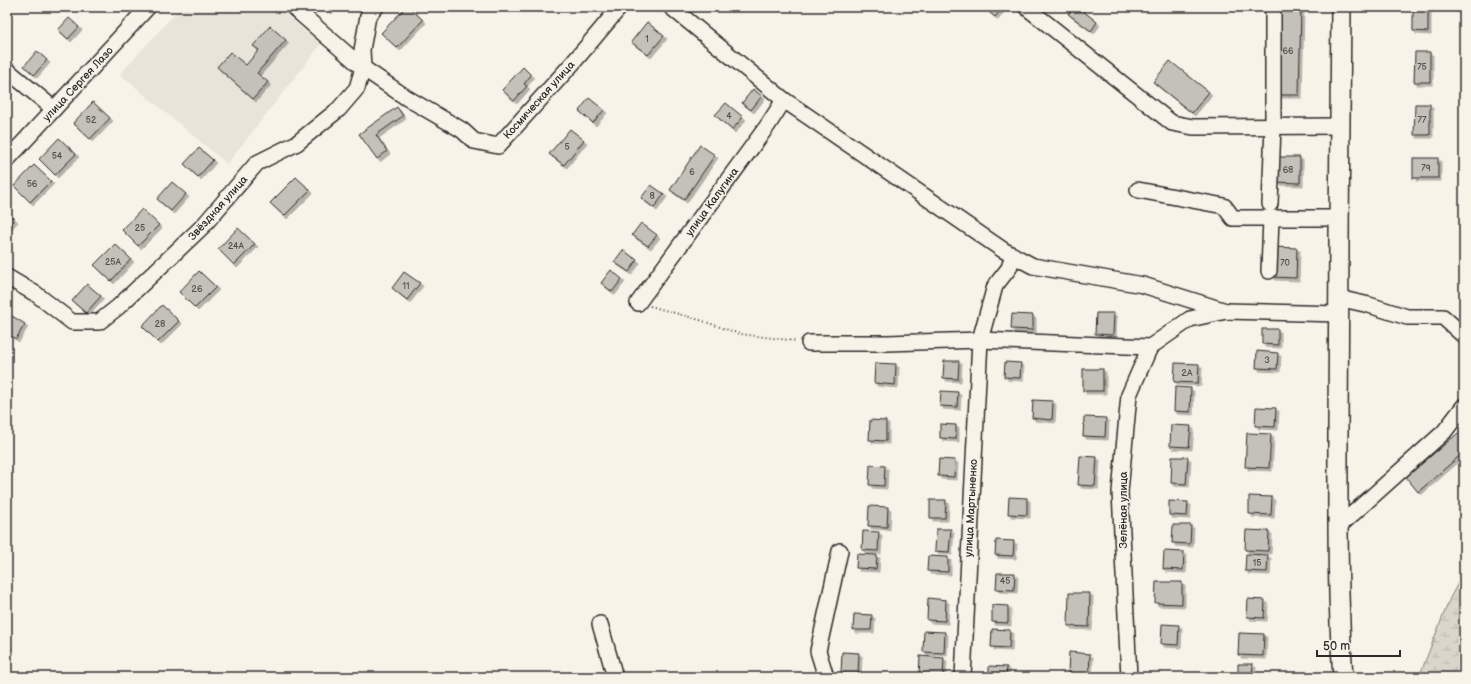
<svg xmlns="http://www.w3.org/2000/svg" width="1471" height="684" font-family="'Balsamiq Sans',sans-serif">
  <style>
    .built { fill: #e8e4da }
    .wetland { fill: url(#wetland-marsh); stroke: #82807c }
    .building { fill: #c4c1b9; stroke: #2b2b2b; filter: url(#shadow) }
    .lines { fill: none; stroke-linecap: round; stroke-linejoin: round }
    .minor-casing { stroke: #2b2b2b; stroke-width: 18 }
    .major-casing { stroke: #2b2b2b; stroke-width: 22 }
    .path { stroke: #2b2b2b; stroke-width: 2; stroke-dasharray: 1 3; stroke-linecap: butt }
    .minor { stroke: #f7f3e8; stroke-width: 15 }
    .major { stroke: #f7f3e8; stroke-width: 19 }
    .labels { text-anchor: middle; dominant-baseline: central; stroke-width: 3; stroke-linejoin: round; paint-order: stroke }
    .number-label { font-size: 9px; fill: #51504e }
    .street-label { font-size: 11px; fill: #2b2b2b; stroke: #f7f3e8 }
  </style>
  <defs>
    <pattern id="wetland-marsh" width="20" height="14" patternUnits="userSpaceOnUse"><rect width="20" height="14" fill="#dad6cc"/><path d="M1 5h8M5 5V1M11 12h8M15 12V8" fill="none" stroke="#bbb8af"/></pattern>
    <filter id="shadow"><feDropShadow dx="3" dy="3" stdDeviation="0" flood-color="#0004"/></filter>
  </defs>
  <rect width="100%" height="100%" fill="#f7f3e8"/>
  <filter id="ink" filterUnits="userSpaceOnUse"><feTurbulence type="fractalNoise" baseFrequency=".025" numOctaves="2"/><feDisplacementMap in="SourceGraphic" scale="8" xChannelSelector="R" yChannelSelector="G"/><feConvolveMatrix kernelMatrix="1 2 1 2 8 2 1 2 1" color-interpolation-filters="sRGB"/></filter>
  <g filter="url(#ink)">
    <path class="built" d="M181,7h97l43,37 -94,120 -107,-90z"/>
    <path class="wetland" d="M1464,572v105h-45l31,-79z"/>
    <g class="building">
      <path d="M324,7h9l-4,4z"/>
      <path d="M406,7h3l14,13 -26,28 -16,-15z"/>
      <path d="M983,7h20l-8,10z"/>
      <path d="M1074,7h4l19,15 -6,9 -23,-17z"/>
      <path d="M1277,7h24l-2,88h-23z"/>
      <path d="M1413,7h15v25l-15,-1z"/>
      <path d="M69,18l10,9 -11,12 -10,-9z"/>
      <path d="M647,22l17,14 -16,19 -17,-13z"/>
      <path d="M270,26l16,14 -29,33 11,9 -15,17 -36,-32 13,-15 16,13 13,-15 -6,-4z"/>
      <path d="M37,51l10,9 -13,15 -10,-9z"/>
      <path d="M1415,52h15v30h-16z"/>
      <path d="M1170,61l39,31 -17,21 -39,-31z"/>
      <path d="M523,67l8,8 -7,9 3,2 -13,15 -12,-11z"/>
      <path d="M753,89l9,7 -11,14 -9,-7z"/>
      <path d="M589,98l15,12 -11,13 -14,-12z"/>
      <path d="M93,102l17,16 -20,21 -17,-16z"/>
      <path d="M726,103l17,14 -11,13 -17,-15z"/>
      <path d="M1415,104h15v31h-16z"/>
      <path d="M397,107l6,9 -27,19 11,16 -10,8 -18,-25z"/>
      <path d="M570,129l14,11 -20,25 -15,-11z"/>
      <path d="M59,138l17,16 -21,21 -16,-16z"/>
      <path d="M700,145l15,10 -31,45 -14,-10z"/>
      <path d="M199,148l14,12 -15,17 -14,-13z"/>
      <path d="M1276,157h24v26l-24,-1z"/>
      <rect x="1413" y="158" width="25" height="20"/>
      <path d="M34,165l17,16 -21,21 -16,-16z"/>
      <path d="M296,177l14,13 -26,26 -14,-13z"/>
      <path d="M172,182l14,12 -15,17 -14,-12z"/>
      <path d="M651,185l13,9 -10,14 -13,-10z"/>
      <path d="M142,209l17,16 -21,21 -16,-16z"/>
      <path d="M7,212l8,7 -8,9z"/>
      <path d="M641,223l16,12 -9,11 -16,-11z"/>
      <path d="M238,228l17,16 -21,21 -16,-16z"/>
      <path d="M115,244l16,15 -20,22 -17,-16z"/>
      <path d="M1273,247l24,1 -1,30 -24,-1z"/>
      <path d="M623,250l14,10 -8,12 -15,-10z"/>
      <path d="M611,270l11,9 -10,13 -11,-9z"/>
      <path d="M199,271l17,16 -21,21 -16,-16z"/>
      <path d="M404,272l16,11 -13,17 -15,-12z"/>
      <path d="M87,284l14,12 -15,17 -14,-12z"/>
      <path d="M162,305l17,16 -21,21 -16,-16z"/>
      <path d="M1096,313h18l-1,22 -18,-1z"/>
      <path d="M1012,314l21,1v15l-22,-1z"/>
      <path d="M12,316l13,8 -9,15 -9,-6v-8z"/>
      <path d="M1262,329h16v16l-16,-1z"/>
      <path d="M1257,351l21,2 -1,16 -21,-1z"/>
      <path d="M944,361h15l-1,18 -15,-1z"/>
      <path d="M1005,362l16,1 -1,15 -16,-1z"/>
      <path d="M875,363l21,1 -1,21 -21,-2z"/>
      <path d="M1175,363l24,1 -1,19 -24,-1z"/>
      <rect x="1083" y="369" width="20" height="22"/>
      <path d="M1175,387l16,1 -1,24 -16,-1z"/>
      <path d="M941,391l17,1 -1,15 -17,-1z"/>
      <path d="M1033,400l20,1 -1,19 -20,-2z"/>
      <path d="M1256,407l20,1 -1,19 -20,-1z"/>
      <path d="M1084,417l22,1 -1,19 -22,-1z"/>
      <path d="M870,420l16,1v20l-17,-1z"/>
      <path d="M940,424l16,1v14l-16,-1z"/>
      <path d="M1171,425l20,1 -2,21 -19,-1z"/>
      <path d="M1464,428v24l-46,40 -12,-15z"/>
      <path d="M1247,433l24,1 -2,34 -24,-1z"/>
      <path d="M1080,456l17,1 -2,29 -17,-1z"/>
      <path d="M1172,457h16l-2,27 -15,-1z"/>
      <path d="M939,459l16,1 -1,17 -16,-1z"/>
      <path d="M870,465l15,1 -1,20 -15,-1z"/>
      <path d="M1249,496l23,1 -1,18 -22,-1z"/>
      <path d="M1009,497l18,1v17l-19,-1z"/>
      <path d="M930,500h16l-1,18h-15z"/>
      <path d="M1169,501l19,1 -1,14 -18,-1z"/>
      <path d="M869,506l19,1 -1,20 -19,-1z"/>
      <path d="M1173,525h18l-1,19 -18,-1z"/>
      <path d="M936,529h15l-2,23 -14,-1z"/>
      <path d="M1246,530l23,1 -1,20 -23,-1z"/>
      <path d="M863,531l16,1 -1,19 -16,-1z"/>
      <path d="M996,540l18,1 -1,15 -18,-1z"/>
      <path d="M1164,551l20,1 -1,18 -20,-1z"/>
      <path d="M857,554l20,1 -1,14 -20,-1z"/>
      <path d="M1246,554l22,1 -1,17 -22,-1z"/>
      <path d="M928,556l20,1v15l-21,-1z"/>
      <path d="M997,573h18l-1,17 -18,-1z"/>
      <path d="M1156,582h26v22l-27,-1z"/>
      <path d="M1069,593h21l-1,34 -21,-1z"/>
      <path d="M928,598l18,2 -1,21 -18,-1z"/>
      <path d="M1248,599l17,1 -1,18 -17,-1z"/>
      <path d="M992,605l16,1v17l-16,-1z"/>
      <path d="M854,614l18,1 -1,15h-18z"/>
      <path d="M1162,624l17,1 -1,20 -17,-1z"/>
      <path d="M992,629l18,1 -1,18 -18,-1z"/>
      <path d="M924,631l21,1 -1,21 -21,-1z"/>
      <path d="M1239,633l25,1 -1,22 -25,-1z"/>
      <path d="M842,652l17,1 -1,21 -17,-1z"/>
      <path d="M1069,652l21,2 -1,20 -21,-1z"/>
      <path d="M920,656l24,2 -1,19h-24z"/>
      <path d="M1238,664h15l-1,13h-14z"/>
      <path d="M989,666l18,1 -1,10h-17z"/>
    </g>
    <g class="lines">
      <defs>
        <g id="minor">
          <path d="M293,7l70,61 44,30 55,32 12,11 24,5 74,-82 48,-57"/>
          <path d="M671,7l113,93 219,150 30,16 110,19 83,26"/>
          <path d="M1026,7l146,116 21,4 147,-1"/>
          <path d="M7,70l47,39"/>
          <path d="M7,160l141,-153"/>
          <path d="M1138,190l86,16 9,12h106"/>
          <path d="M1270,204l3,-78v-118"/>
          <path d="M1269,271l2,-53"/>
          <path d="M7,277l29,17 36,28h27l19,-15 85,-81 54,-63 40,-20 42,-34 18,-21 6,-20 -1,-18 6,-34 8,-9"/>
          <path d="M1338,298l31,7 38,12h36l21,19"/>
          <path d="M638,303l130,-178 16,-25"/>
          <path d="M809,343h78l93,-3 170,7 40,-28 36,-8 112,3"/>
          <path d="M1338,527l106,-95 20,-26"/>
          <path d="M600,624l15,53"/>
          <path d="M826,677l-8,-26 22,-100"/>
          <path d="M963,677l17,-337 15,-54 14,-18 4,-13"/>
          <path d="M1129,677l-9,-185 9,-97 21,-48"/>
        </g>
        <path id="major" d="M1341,7c-1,141 -3,283 -3,424 0,82 -1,164 5,246"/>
      </defs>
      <use href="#minor" class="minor-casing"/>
      <use href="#major" class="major-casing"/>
      <path class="path" d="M650,306l50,14 40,14 57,7"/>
      <use href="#minor" class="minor"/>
      <use href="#major" class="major"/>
    </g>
  </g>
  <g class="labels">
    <g class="number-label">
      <text x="647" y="39">1</text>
      <text x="1288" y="51">66</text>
      <text x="1422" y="67">75</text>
      <text x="729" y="116">4</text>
      <text x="91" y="120">52</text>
      <text x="1422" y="120">77</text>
      <text x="567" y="147">5</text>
      <text x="57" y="156">54</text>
      <text x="1426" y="168">79</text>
      <text x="1288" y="170">68</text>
      <text x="692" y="172">6</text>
      <text x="32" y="184">56</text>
      <text x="652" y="196">8</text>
      <text x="140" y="228">25</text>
      <text x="236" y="246">24А</text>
      <text x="113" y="262">25А</text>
      <text x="1285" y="263">70</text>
      <text x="406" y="286">11</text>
      <text x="197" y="289">26</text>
      <text x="160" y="324">28</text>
      <text x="1267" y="360">3</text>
      <text x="1187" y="373">2А</text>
      <text x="1257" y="563">15</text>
      <text x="1005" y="581">45</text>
    </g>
    <g class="street-label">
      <text transform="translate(78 84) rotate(-47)">улица Сергея Лазо</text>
      <text transform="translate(539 100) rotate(-48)">Космическая улица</text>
      <text transform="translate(712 202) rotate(-54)">улица Калугина</text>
      <text transform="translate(218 208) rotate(-48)">Звёздная улица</text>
      <text transform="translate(971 508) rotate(-87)">улица Мартыненко</text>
      <text transform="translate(1123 510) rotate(-90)">Зелёная улица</text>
    </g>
  </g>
  <rect width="1471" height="684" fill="none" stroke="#f7f3e8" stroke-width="24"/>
  <rect x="12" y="12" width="1447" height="660" fill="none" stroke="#2b2b2b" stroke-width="1.5" filter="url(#ink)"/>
  <path d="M1317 650v6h83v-6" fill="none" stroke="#2b2b2b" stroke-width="2"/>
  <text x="1323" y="650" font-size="12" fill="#2b2b2b" stroke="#f7f3e8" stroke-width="3" paint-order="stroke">50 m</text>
</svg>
